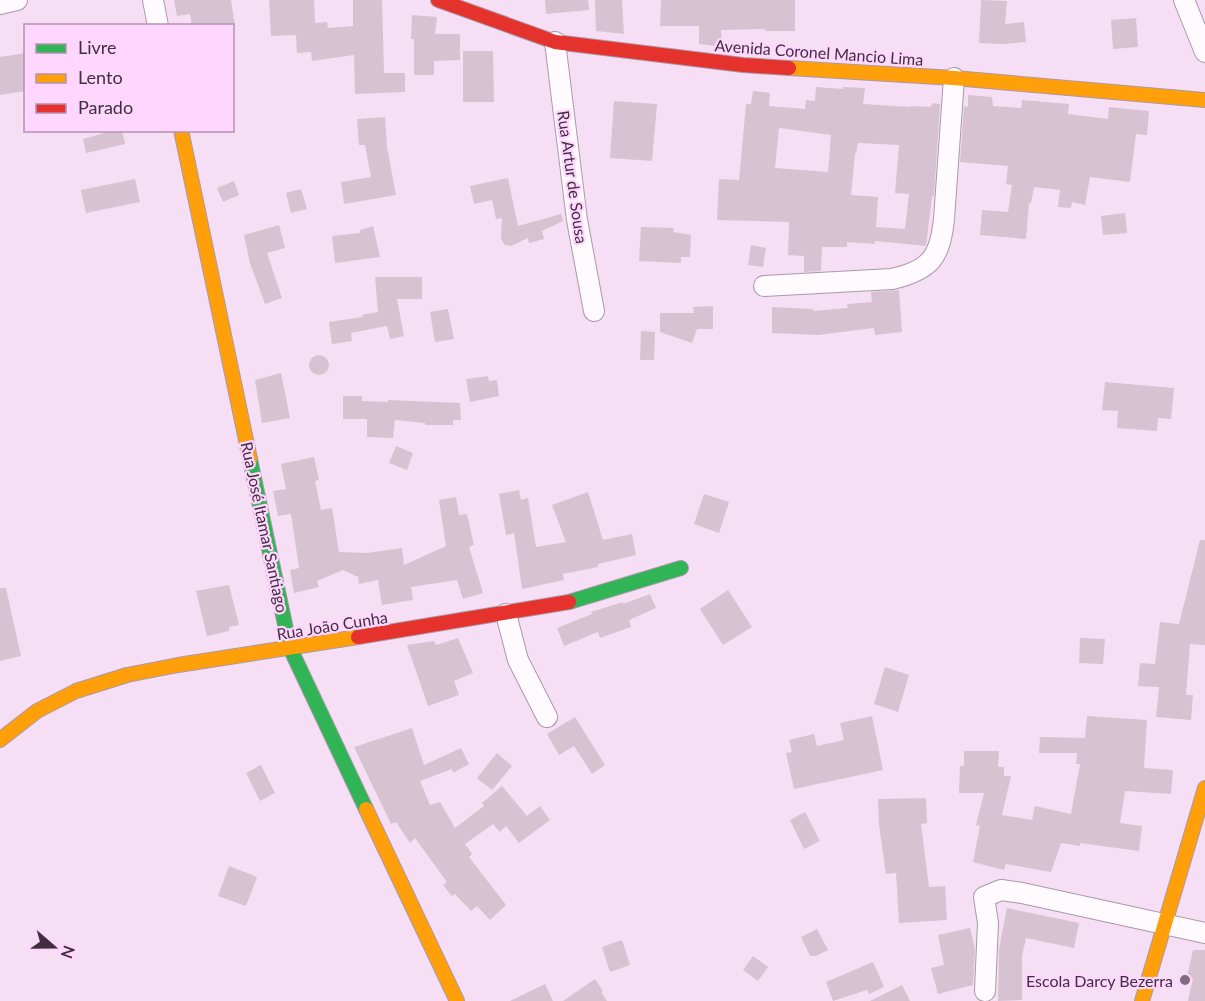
<svg xmlns="http://www.w3.org/2000/svg" width="1205" height="1001" font-family="Lato,sans-serif">
  <style>
    .building { fill: #d6c2d1; fill-rule: evenodd }
    .lines { fill: none; stroke-linecap: round; stroke-linejoin: round }
    .street-casing { stroke: #a9a; stroke-width: 22 }
    .fast-casing { stroke: #a9a; stroke-width: 16 }
    .slow-casing { stroke: #a9a; stroke-width: 16 }
    .jam-casing { stroke: #a9a; stroke-width: 16 }
    .street { stroke: #fefafe; stroke-width: 20 }
    .fast { stroke: #30b455; stroke-width: 14 }
    .slow { stroke: #ff9f0a; stroke-width: 14 }
    .jam { stroke: #e5322d; stroke-width: 14 }
    .poi-dot { fill: #7f6d7f; stroke: #ffd6fe; stroke-width: 2 }
    .labels { text-anchor: middle; dominant-baseline: central; stroke-width: 4.5; stroke-linejoin: round; paint-order: stroke }
    .street-label { font-size: 16px; fill: #3f2f3f; stroke: #ffd6fe }
    .poi-label { font-size: 16px; fill: #3f2f3f; stroke: #ffd6fe; text-anchor: end }
  </style>
  <rect width="100%" height="100%" fill="#f6dff5"/>
  <g class="building">
    <path d="M174,0h57l4,26h-43l-2,-12 -13,2z"/>
    <path d="M269,0h45l1,23 12,-1 1,6 25,-2v-26h29l2,73h21v19l-50,2 -1,-39 -42,6 -1,-9 -14,1 -1,-18 -25,1z"/>
    <path d="M545,0h43l1,10 -43,4z"/>
    <path d="M595,0h27l2,34 -28,-3z"/>
    <path d="M661,0h134v31h-30v-2l-44,1 1,17 -23,-3v-18h-39z"/>
    <path d="M981,0l26,1 -2,23 19,-2 2,20 -23,2 -24,-1z"/>
    <path d="M412,15l25,2 -2,17h25v26l-26,1v14h-20v-36h-3z"/>
    <path d="M1136,18l2,29 -25,2 -2,-29z"/>
    <path d="M463,51h30l1,51h-31z"/>
    <path d="M26,53v38l-26,4v-38z"/>
    <path d="M816,87l27,2v-2l22,1 -2,16 48,3v-1l19,1 3,-4 7,1 -6,92h-2l-6,50 -51,-5v3l-28,-2v5h-25l-1,24 -17,1v-16l-16,-1 1,-33 -72,-2 2,-41 20,1 7,-76h5l2,-13 17,2 -1,13 36,3 1,-9 9,1zM779,128l52,7 -3,37 -53,-4zM858,143l41,2 -4,48 14,1 -4,35 -29,-2 2,-30 -27,-2 4,-42 1,1z"/>
    <path d="M968,95l24,2 1,9 28,2 1,-8 47,4 -1,10 40,5 1,-12 40,4 -2,24 -11,-1 -6,48 -40,-5 -5,28 -13,-3 -1,6 -13,-1 2,-17 -26,-3 -3,16h-2l-3,36 -46,-4 2,-25 26,2 4,-27 -6,-1 2,-18 -48,-4 4,-56 4,1z"/>
    <path d="M614,101l43,3 -5,57 -42,-3z"/>
    <path d="M385,117l2,30 9,48 -52,9 -3,-22 30,-5 -6,-32h-6l-2,-26z"/>
    <path d="M115,130h7l3,14 -39,9 -3,-14z"/>
    <path d="M508,178l10,48 43,-12 2,7 -21,10 2,8 -15,4 -1,-5 -17,8 -6,-1 -4,-6 1,-21 -6,1 -4,-19 -18,4 -4,-18z"/>
    <path d="M135,179l5,23 -54,11 -5,-23z"/>
    <path d="M234,181l5,14 -16,7 -6,-14z"/>
    <path d="M301,189l6,20 -16,4 -5,-20z"/>
    <path d="M1125,213l2,20 -24,2 -2,-19z"/>
    <path d="M279,225l6,23 -18,5 15,45 -17,6 -15,-41 -6,-28z"/>
    <path d="M373,226l7,31 -45,6 -3,-27 28,-3v-3z"/>
    <path d="M641,227l33,1 -1,4 18,3 -1,22h-9v6l-42,-2z"/>
    <path d="M751,245l15,3 -3,19 -15,-2z"/>
    <path d="M375,277h47v22h-25l7,37 -14,3 -3,-13 -36,7 1,8 -20,3 -3,-22 34,-5 -1,-2 16,-3z"/>
    <path d="M899,290l3,42 -27,3 -1,-7 -56,7 -46,-2v-26l41,2v2l35,-3 -1,-4 25,-2 -1,-10z"/>
    <path d="M713,306v23h-16l-5,14 -32,-11v-19h34l-1,-6z"/>
    <path d="M448,309l6,30 -19,3 -5,-30z"/>
    <path d="M641,331l14,1 -1,28h-14z"/>
    <circle cx="319" cy="365" r="10"/>
    <path d="M281,373l9,45 -28,5 -7,-43z"/>
    <path d="M488,376l1,5 8,-1 2,16 -29,6 -4,-23z"/>
    <path d="M1105,382l69,6 -3,31 -13,-1 -1,13 -40,-3 1,-17 -16,-1z"/>
    <path d="M343,396h19v5l26,1v-2l72,3 1,17h-8v5h-28v-2l-30,-3 -2,18 -26,-1v-18h-24z"/>
    <path d="M396,446l17,7 -6,17 -18,-7z"/>
    <path d="M314,457l5,23 -4,1 6,29 11,-2 7,44 28,1 35,-5 2,17 42,-19 -7,-46 17,-3 3,18 8,-1 7,31 -5,2 14,46 -20,6 -6,-19 -46,7 2,13 -31,5 -4,-25 -19,4 -1,-7 -15,-7 -26,11 2,6 -25,6 -4,-23 9,-2 -8,-54 -13,2 -5,-25 13,-2 -5,-25z"/>
    <path d="M519,490l2,10 7,-2 8,49 30,-5 -14,-37 36,-13 15,48 29,-6 4,21 -38,9v3l-35,7 1,6 -42,9 -8,-56 -8,2 -7,-41z"/>
    <path d="M704,494l25,8 -10,31 -25,-9z"/>
    <path d="M1200,540h5v105l-15,-1 -4,51h7l-2,25 -35,-3 3,-30 -21,-1 2,-23 15,1 5,-42 19,2z"/>
    <path d="M229,585l10,40 -10,2v4l-22,5 -11,-45z"/>
    <path d="M0,588h6l15,68 -21,5z"/>
    <path d="M728,590l24,37 -29,18 -23,-36z"/>
    <path d="M650,594l6,14 -27,12 2,7 -31,11 -2,-6 -34,14 -7,-18 35,-14 -1,-2 32,-10v2z"/>
    <path d="M458,638l15,35 -19,8 5,14 -31,11 -21,-61 27,-4 2,4z"/>
    <path d="M1080,638l25,1 -2,25 -24,-1z"/>
    <path d="M885,667l24,8 -11,37 -24,-8z"/>
    <path d="M872,716l11,54 -89,19 -8,-36 6,-1 -3,-12 25,-6 3,12 27,-6 -4,-17z"/>
    <path d="M1087,716l60,4 -3,48 29,2 -2,24 -46,-3 -5,32 22,3 -3,25 -59,-8v3l-19,-3 -10,29 -45,-8 -2,6 -31,-8 7,-36 -4,-1 8,-32h-25l1,-27h4v-15h35l-1,16h6v9h7l-9,39 30,5 3,-14 36,8 9,-50h-4l1,-11h-38l1,-16 45,1z"/>
    <path d="M575,717l30,48 -13,9 -18,-28 -15,9 -12,-21z"/>
    <path d="M412,728l12,37 37,-17 8,16 -16,9 -1,-4 -32,12 10,24 10,-3 15,26 29,-22 -2,-3 20,-17 25,30 13,-10 10,14 -31,23 -13,-17 -6,6 -7,-8 -28,20 7,10 -3,3 37,48 -16,15 -13,-14 -6,5 -16,-17 -3,2 -9,-11 4,-3 -32,-44 -5,5 -14,-21 -5,2 -37,-77z"/>
    <path d="M497,753l15,13 -20,24 -15,-12z"/>
    <path d="M261,765l14,28 -15,8 -14,-28z"/>
    <path d="M926,798l1,25 -6,1 8,63 16,-1 2,34 -48,3 -3,-50 -10,1 -7,-49 -1,-26z"/>
    <path d="M805,812l15,29 -16,8 -14,-29z"/>
    <path d="M229,866l28,11 -11,29 -28,-10z"/>
    <path d="M1007,908l72,15 -5,25 -48,-10 -4,18v44l-24,1 1,-52z"/>
    <path d="M970,928l5,21 -2,36 -35,9 -7,-26 13,-3 -6,-30z"/>
    <path d="M817,929l11,21 -12,6h-6l-9,-19z"/>
    <path d="M622,940l8,25 -20,7 -8,-25z"/>
    <path d="M1193,950h12v51h-17l5,-23 -6,-1z"/>
    <path d="M753,956l15,11 -10,14 -15,-11z"/>
    <path d="M873,962l11,25 -15,7 -2,-4 -34,11 -7,-19z"/>
    <path d="M595,979l8,12 -2,1 6,9h-44z"/>
    <path d="M545,984l8,17h-43z"/>
    <path d="M902,985l8,16h-40z"/>
  </g>
  <g class="lines">
    <defs>
      <g id="street">
        <path d="M153,0l5,26"/>
        <path d="M1184,0l21,52"/>
        <path d="M0,4l17,-4"/>
        <path d="M555,42l22,178 17,91"/>
        <path d="M764,286l128,-7c39,-9 48,-22 52,-60l10,-141"/>
        <path d="M506,614l12,46 29,57"/>
        <path d="M985,991l3,-68 -4,-26 17,-7 21,3 183,40"/>
      </g>
      <g id="fast">
        <path d="M250,459l40,189 76,161"/>
        <path d="M569,602l112,-34"/>
      </g>
      <g id="slow">
        <path d="M789,68l165,10 251,22"/>
        <path d="M181,130l69,329"/>
        <path d="M0,740l37,-29 39,-20 51,-16 51,-10 180,-28"/>
        <path d="M366,809l91,192"/>
        <path d="M1142,1001l63,-213"/>
      </g>
      <g id="jam">
        <path d="M438,0l117,42 188,23 46,3"/>
        <path d="M358,637l211,-35"/>
      </g>
    </defs>
    <use href="#street" class="street-casing"/>
    <use href="#fast" class="fast-casing"/>
    <use href="#slow" class="slow-casing"/>
    <use href="#jam" class="jam-casing"/>
    <use href="#street" class="street"/>
    <use href="#fast" class="fast"/>
    <use href="#slow" class="slow"/>
    <use href="#jam" class="jam"/>
  </g>
  <circle class="poi-dot" cx="1185" cy="980" r="6"/>
  <g class="labels">
    <g class="street-label">
      <text transform="translate(819 52) rotate(4)">Avenida Coronel Mancio Lima</text>
      <text transform="translate(573 177) rotate(82)">Rua Artur de Sousa</text>
      <text transform="translate(265 527) rotate(78)">Rua José Itamar Santiago</text>
      <text transform="translate(332 625) rotate(-9)">Rua João Cunha</text>
    </g>
    <g class="poi-label">
      <text x="1173" y="980">Escola Darcy Bezerra</text>
    </g>
  </g>
  <rect x="24" y="24" width="210" height="108" fill="#ffd6fe" stroke="#b293b2" stroke-width="1.5"/>
  <rect x="36" y="44" width="30" height="9" fill="#30b455" stroke="#b293b2" stroke-width="1.5"/>
  <text x="78" y="54" font-size="18" fill="#3f2f3f">Livre</text>
  <rect x="36" y="74" width="30" height="9" fill="#ff9f0a" stroke="#b293b2" stroke-width="1.5"/>
  <text x="78" y="84" font-size="18" fill="#3f2f3f">Lento</text>
  <rect x="36" y="104" width="30" height="9" fill="#e5322d" stroke="#b293b2" stroke-width="1.5"/>
  <text x="78" y="114" font-size="18" fill="#3f2f3f">Parado</text>
  <g transform="translate(54 947) rotate(110)" stroke="#ffd6fe" stroke-width="4.5" paint-order="stroke">
  <path d="M0-4.5L10 22L0 15L-10 22Z" fill="#3f2f3f"/>
  <text y="-9" font-size="16" font-weight="bold" text-anchor="middle" fill="#3f2f3f">N</text>
  </g>
</svg>
